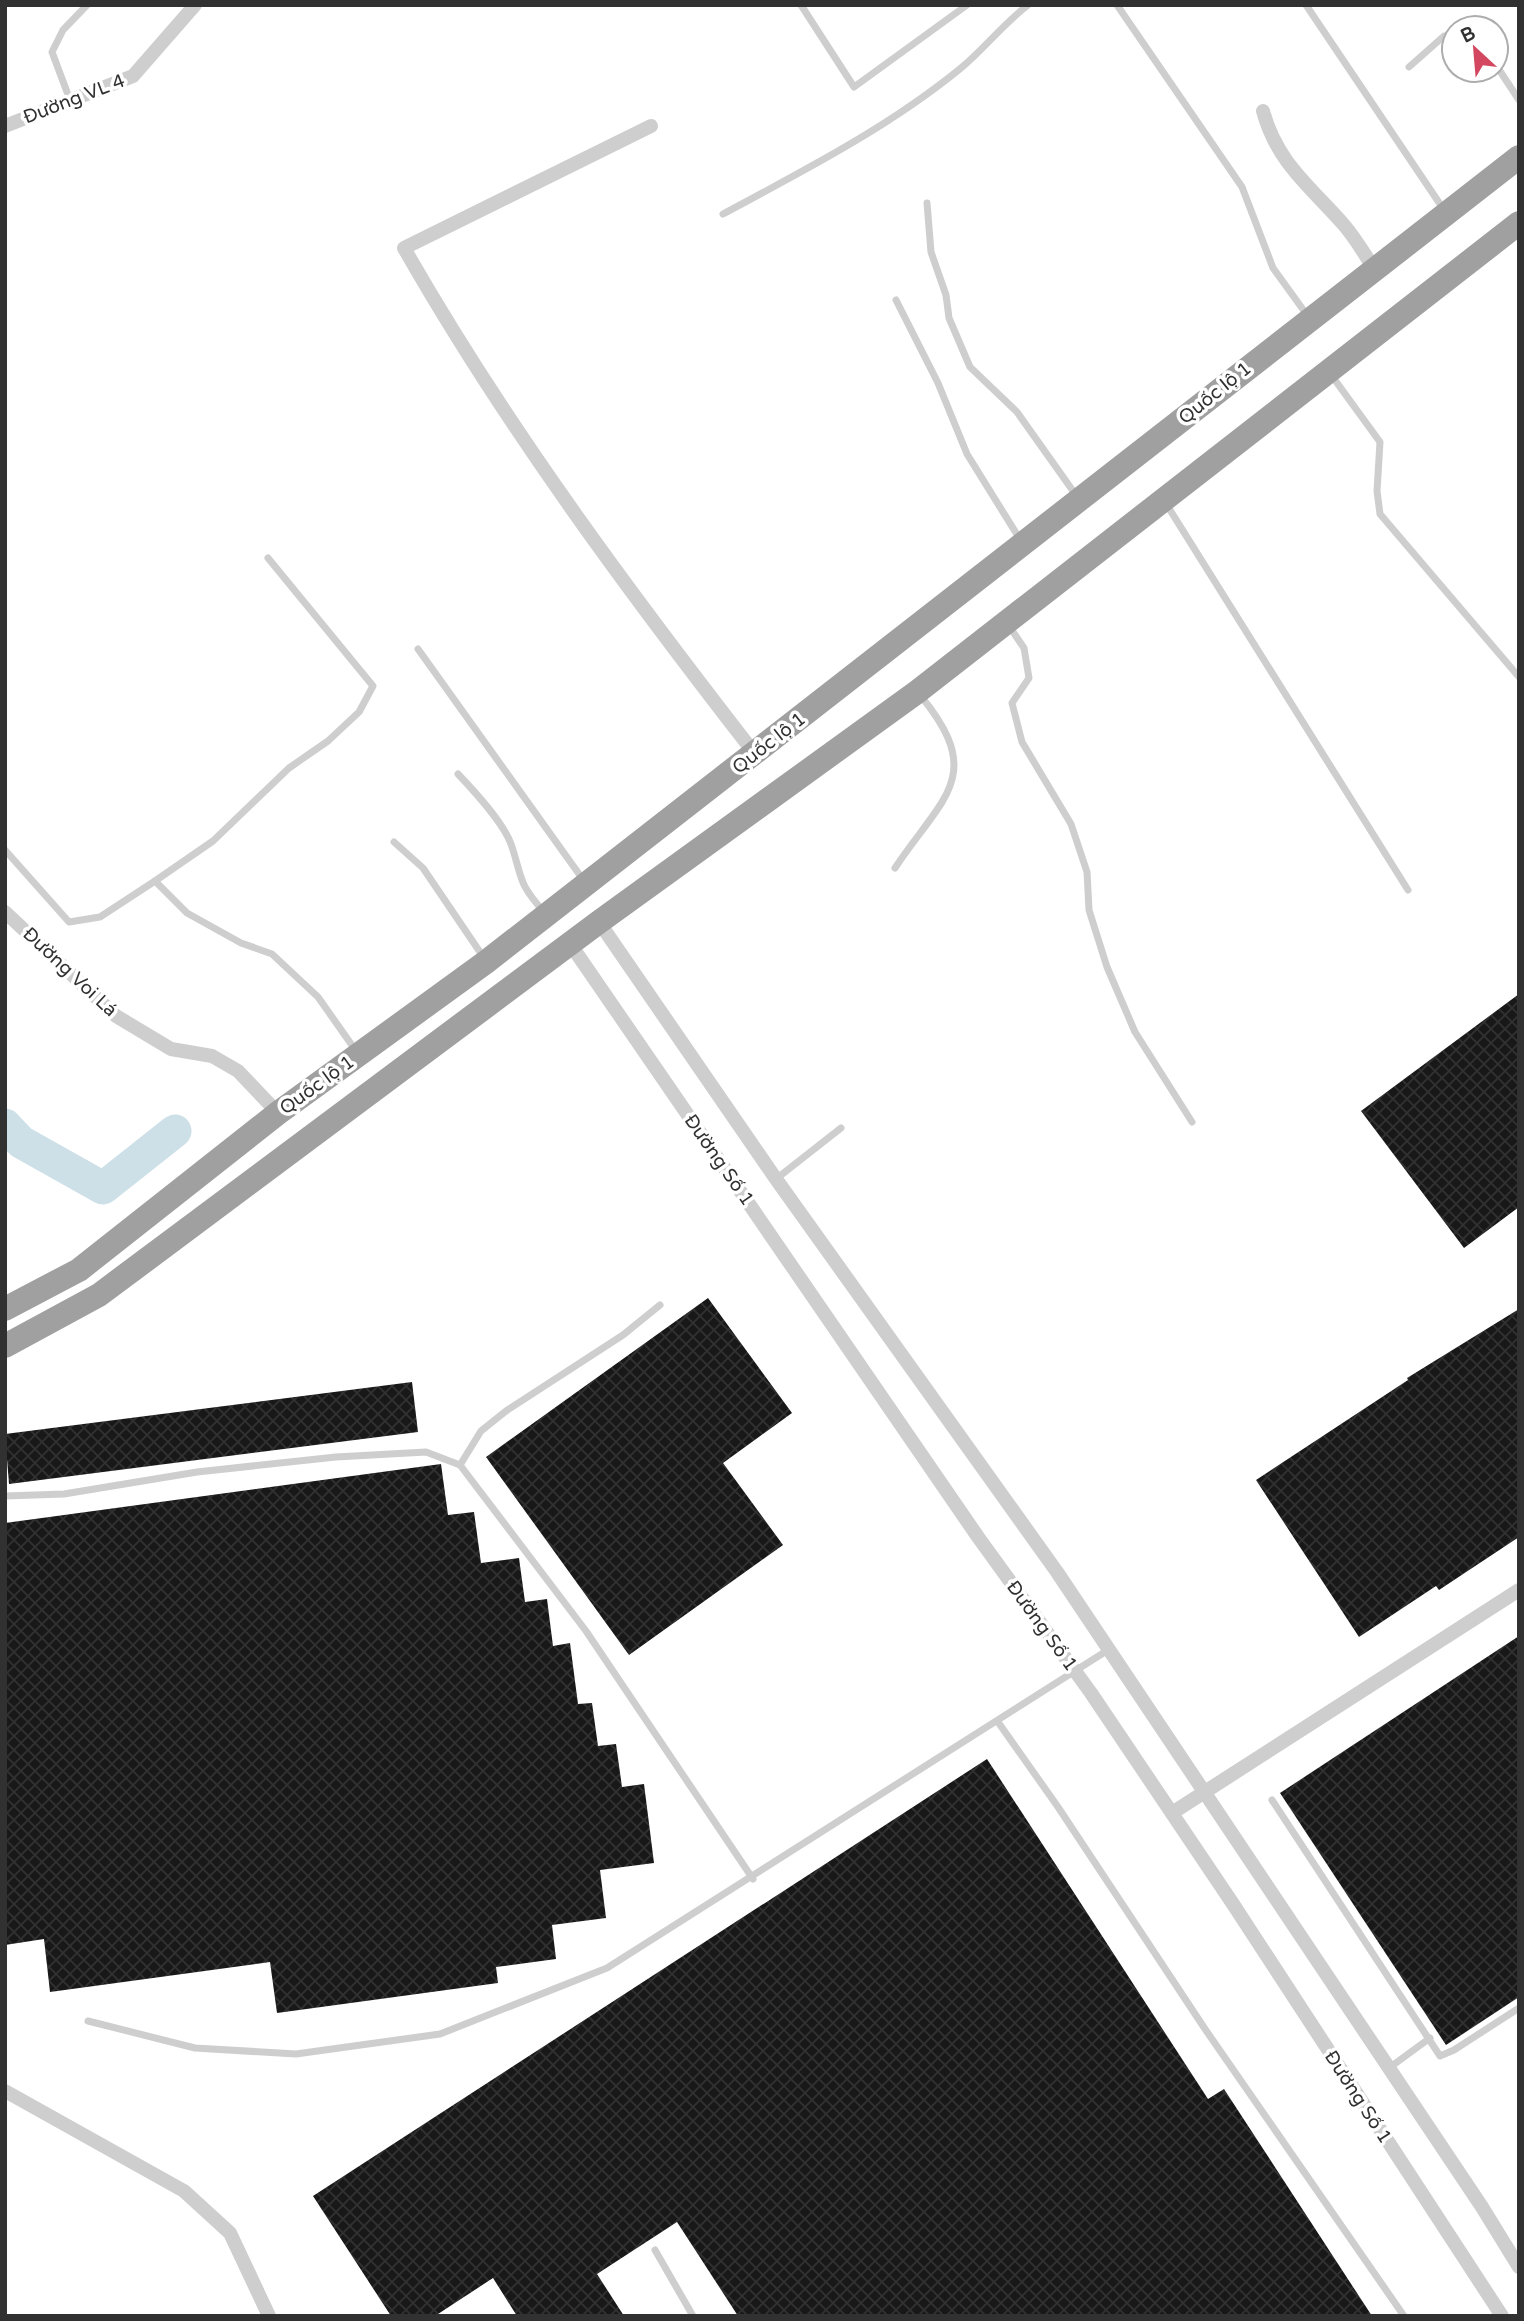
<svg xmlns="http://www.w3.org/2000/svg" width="1524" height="2321" font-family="'Varela Round',sans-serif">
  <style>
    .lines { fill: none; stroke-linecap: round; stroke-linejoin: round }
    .river { stroke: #cde0e8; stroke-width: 33 }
    .building { fill: url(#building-cross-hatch) }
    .service { stroke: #cecece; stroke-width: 7 }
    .minor { stroke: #cecece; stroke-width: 14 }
    .trunk { stroke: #a0a0a0; stroke-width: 24 }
    .labels { text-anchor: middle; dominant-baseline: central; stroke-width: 7; stroke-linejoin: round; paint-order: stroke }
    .street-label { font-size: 19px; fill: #313131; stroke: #fff }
  </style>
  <defs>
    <pattern id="building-cross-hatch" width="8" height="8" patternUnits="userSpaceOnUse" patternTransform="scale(1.75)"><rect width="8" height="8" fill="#181818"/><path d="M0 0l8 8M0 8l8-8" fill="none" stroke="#313131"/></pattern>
  </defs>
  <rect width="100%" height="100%" fill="#fff"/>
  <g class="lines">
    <path class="river" d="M5,1125l16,17 82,46 72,-57"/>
  </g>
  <g class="building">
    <path d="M1519,994v213l-55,41 -103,-137z"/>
    <path d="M708,1298l84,115 -69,50 60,82 -154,110 -143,-198z"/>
    <path d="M1519,1309v228l-80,53 -3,-4 -77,51 -103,-157 152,-100 -1,-2z"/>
    <path d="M412,1382l6,50 -409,52 -4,-50z"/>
    <path d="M441,1464l7,51 26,-3 7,51 38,-5 6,44 22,-3 6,47 17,-3 8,61 14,-1 6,43 18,-2 6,43 22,-3 10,79 -54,7 6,48 -54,7 4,34 -60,8 2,16 -221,30 -7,-51 -220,30 -6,-53 -39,6v-422z"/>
    <path d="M1519,1636v361l-73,48 -166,-252z"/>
    <path d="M987,1759l221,340 16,-10 148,227h-634l-61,-94 -80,52 27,42h-107l-24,-38 -58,38h-44l-78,-120z"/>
  </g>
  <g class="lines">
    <g class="service">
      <path d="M801,5l53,82 113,-82"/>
      <path d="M1117,5l125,182 31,81 34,47"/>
      <path d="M1306,5l138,205"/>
      <path d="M1496,65l23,35"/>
      <path d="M1409,67l35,-31h10"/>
      <path d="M70,100l-18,-48 11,-22 24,-25"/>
      <path d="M927,203l4,49 15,43 3,23 21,49 47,45 61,86"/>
      <path d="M723,214c82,-44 166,-87 238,-146 24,-20 42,-44 67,-63"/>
      <path d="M896,300l42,83 29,71 54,87"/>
      <path d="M1332,376l48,66 -3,49 3,23 139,163"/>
      <path d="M1165,502l243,388"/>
      <path d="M1009,626l15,22 5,30 -17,25 10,39 49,82 16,48 2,38 18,57 28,65 57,90"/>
      <path d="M418,649l166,232"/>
      <path d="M458,774c17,18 45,48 53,70 12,35 6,38 33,68"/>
      <path d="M394,842l29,26 61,90"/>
      <path d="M5,850l64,72 31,-5 55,-36 32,32 54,30 31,11 46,43 38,54"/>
      <path d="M895,868c47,-71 92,-92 25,-173"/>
      <path d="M155,881l58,-40 76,-73 39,-27 31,-29 14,-26 -105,-128"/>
      <path d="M776,1179l65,-51"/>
      <path d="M460,1465l21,-34 25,-20 117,-76 37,-30"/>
      <path d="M5,1496l59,-2 133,-22 139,-15 90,-5 34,13 126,166 167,248"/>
      <path d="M998,1722l60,85 147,222 199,287"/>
      <path d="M1272,1800l168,256 14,-6 65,-42"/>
      <path d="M88,2021l107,27 101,6 144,-20 167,-66 501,-318"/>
      <path d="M1389,2068l41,-30"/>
      <path d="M655,2250l38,66"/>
    </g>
    <g class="minor">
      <path d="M1263,111c14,52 47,75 81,114 12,14 21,30 31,45"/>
      <path d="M5,126l128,-50 62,-71"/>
      <path d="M651,126l-247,122c101,177 225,344 351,506"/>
      <path d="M5,912l111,104 55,33 41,7 26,15 40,42"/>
      <path d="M599,922l177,257 281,393 425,635 37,60"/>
      <path d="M571,945l407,592 113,156 142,211 269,412"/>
      <path d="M1172,1813l347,-223"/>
      <path d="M5,2091l179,100 46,42 39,83"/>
    </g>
    <g class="trunk">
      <path d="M5,1309l74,-39 199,-157 208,-151 1033,-805"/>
      <path d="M5,1346l94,-51 500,-373 318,-230 602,-469"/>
    </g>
  </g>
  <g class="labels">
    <g class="street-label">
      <text transform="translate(74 99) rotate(-21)">Đường VL 4</text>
      <text transform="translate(1215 393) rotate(-39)">Quốc lộ 1</text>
      <text transform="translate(769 743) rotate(-38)">Quốc lộ 1</text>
      <text transform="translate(70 972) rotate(43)">Đường Voi Lá</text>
      <text transform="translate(317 1085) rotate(-36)">Quốc lộ 1</text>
      <text transform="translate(719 1160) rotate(55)">Đường Số 1</text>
      <text transform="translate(1042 1626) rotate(54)">Đường Số 1</text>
      <text transform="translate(1358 2097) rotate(57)">Đường Số 1</text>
    </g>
  </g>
  <rect width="1524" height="2321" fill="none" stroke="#313131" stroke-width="14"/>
  <g transform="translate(1475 49) rotate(334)"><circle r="33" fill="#ffffff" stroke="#adadad" stroke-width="2"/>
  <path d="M0-5L12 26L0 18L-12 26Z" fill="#d34860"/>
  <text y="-10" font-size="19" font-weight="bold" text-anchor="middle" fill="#313131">B</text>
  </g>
</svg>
